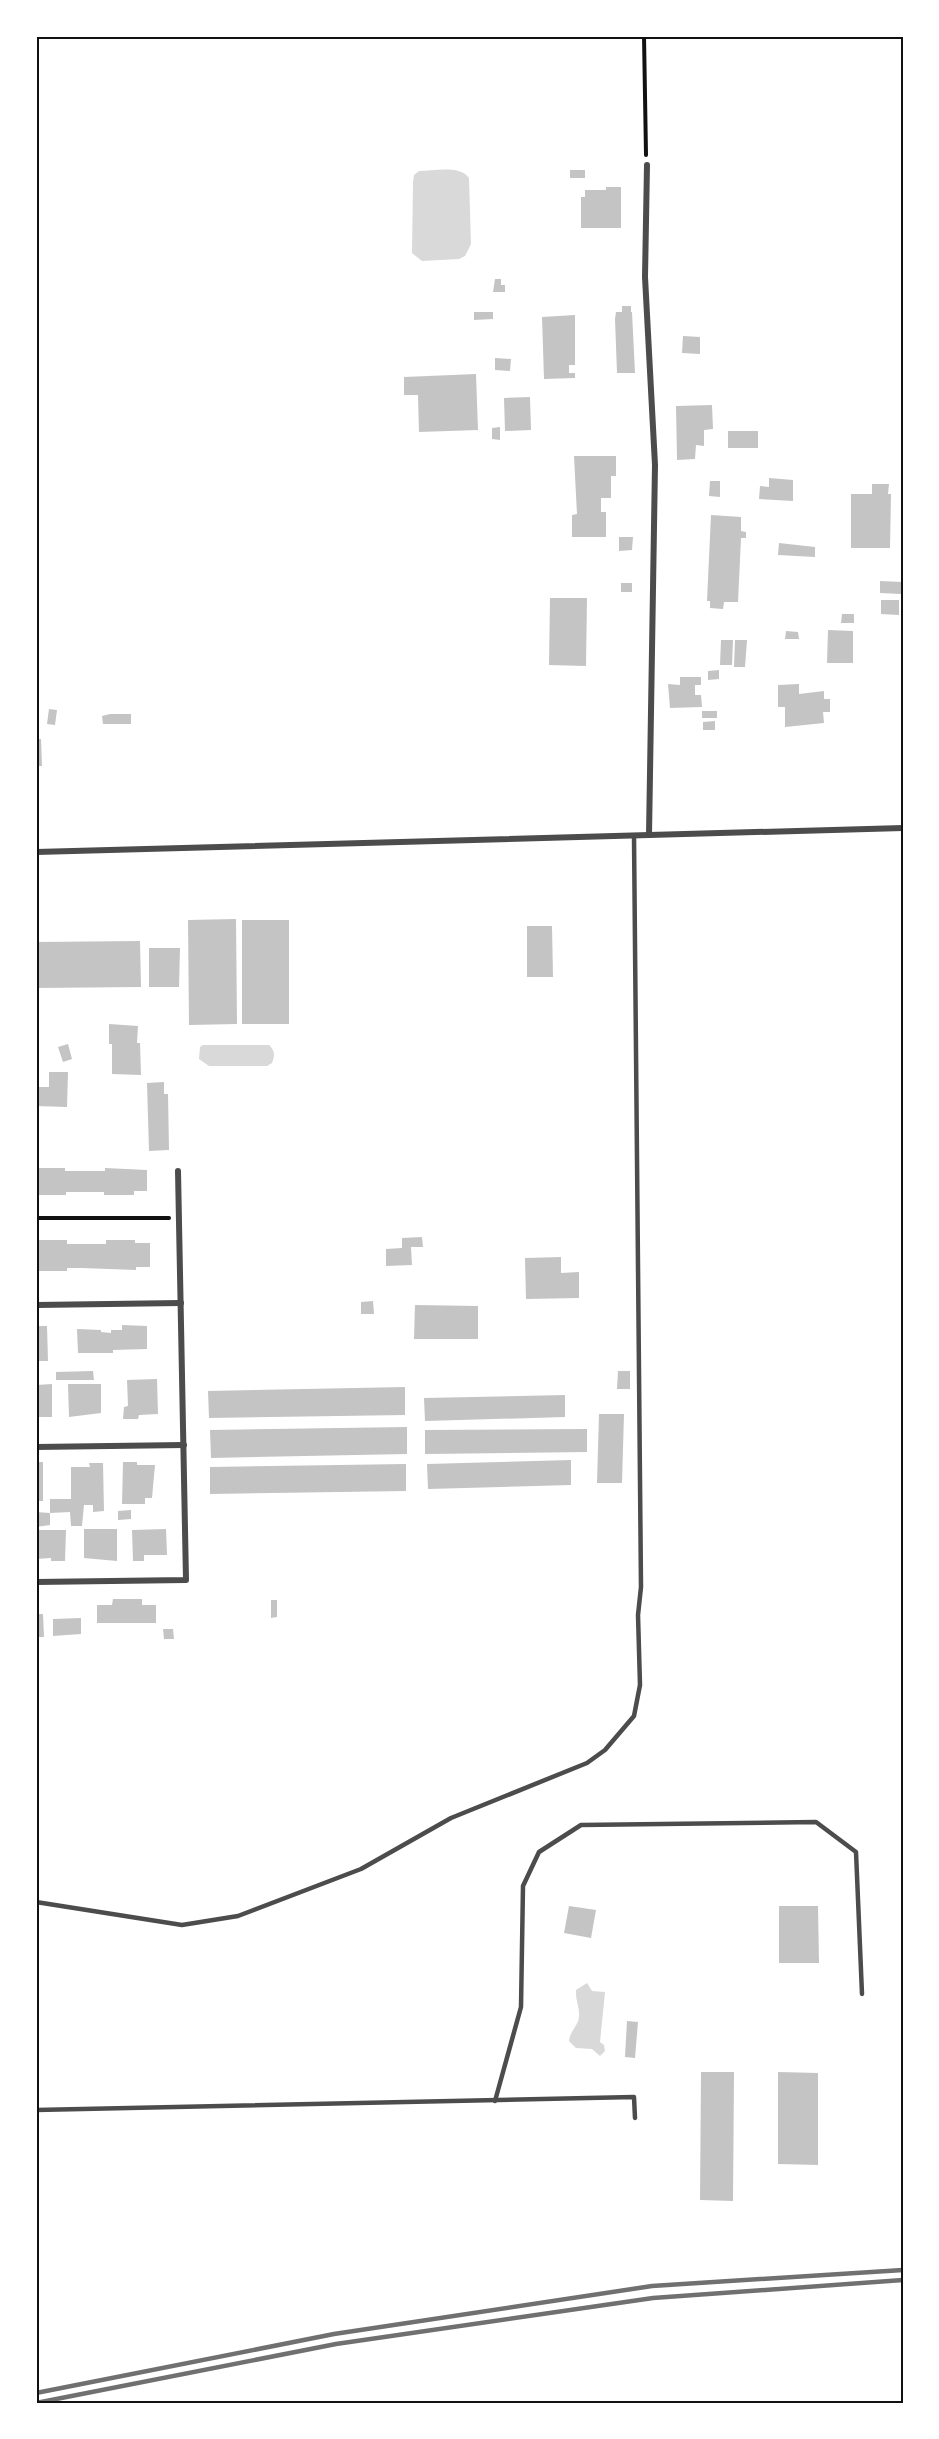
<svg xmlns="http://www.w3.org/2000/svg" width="939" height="2439" font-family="Helvetica,sans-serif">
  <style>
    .water { fill: #d9d9d9 }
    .building { fill: #c4c4c4 }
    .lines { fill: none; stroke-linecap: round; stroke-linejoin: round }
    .path { stroke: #111; stroke-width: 4 }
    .service { stroke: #4c4c4c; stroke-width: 4.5 }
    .minor { stroke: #4c4c4c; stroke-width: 6 }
    .rail { stroke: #707070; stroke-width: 4.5 }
    .neatline { fill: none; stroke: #111; stroke-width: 2 }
  </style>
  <rect width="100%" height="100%" fill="#fff"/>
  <g class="water">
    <path d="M419,171c15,0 41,-6 50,7l2,66 -6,12 -6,3 -37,2 -10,-8 1,-71 1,-7z"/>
    <path d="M203,1045h66c6,6 6,10 3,18l-5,3h-58l-10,-7 1,-12z"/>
    <path d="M587,1983l5,8 13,1 -5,50 4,3 1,6 -5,5 -8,-7 -16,-1 -7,-7c1,-10 9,-15 10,-24 1,-9 -4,-18 -3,-27z"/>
  </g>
  <g class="building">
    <rect x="570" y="170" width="15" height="8"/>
    <path d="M606,187h15v41h-40v-31h4v-7h21z"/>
    <path d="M495,279h6v6h4v7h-12z"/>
    <path d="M622,306h9v6h1l3,61h-18l-2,-54 1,-7h6z"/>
    <path d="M474,312h19v7l-19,1z"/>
    <path d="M575,315v50h-6v8h6v5l-31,1 -2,-62z"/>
    <path d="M683,336l17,1v17l-18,-1z"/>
    <path d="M495,358l16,1 -1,12 -15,-1z"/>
    <path d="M476,374l2,56 -59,2 -1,-37h-14v-18z"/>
    <path d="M530,397l1,33 -26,1 -1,-33z"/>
    <path d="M712,405l1,24 -9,1v16l-8,-1 -1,14 -18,1 -1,-54z"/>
    <path d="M500,427v13l-8,-1v-11z"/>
    <rect x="728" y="431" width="30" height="17"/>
    <path d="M574,456h42v20h-5v22h-10v14h5v25h-34v-22l5,-1z"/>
    <path d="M769,478l24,2v21l-34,-2 1,-13 9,1z"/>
    <path d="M710,481h10v16l-11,-1z"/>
    <path d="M872,484h17l-1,10h3l-1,54h-39v-54h21z"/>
    <path d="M711,515l30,2v14l5,1v6h-5l-3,64h-14l-1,7 -13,-1v-7h-3z"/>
    <path d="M619,537h14l-1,13 -13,1z"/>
    <path d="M779,543l36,4v10l-37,-2z"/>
    <path d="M880,581l22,1 -1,12 -21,-1z"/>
    <rect x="621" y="583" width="11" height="9"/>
    <path d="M550,598h37l-1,68 -37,-1z"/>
    <path d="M881,600h18v15l-18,-1z"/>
    <path d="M842,614h12v9h-13z"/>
    <path d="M828,630l25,1v32h-26z"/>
    <path d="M786,631l12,1 1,7h-14z"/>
    <path d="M721,640h12l-1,25h-12z"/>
    <path d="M735,640h12l-2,27h-11z"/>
    <path d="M719,670v9l-11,1v-9z"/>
    <path d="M680,677h21v8h-6v10h6l1,12 -32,1 -2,-24 12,1z"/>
    <path d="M799,684v10l25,-3v8h6v13h-7l1,11 -39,4v-20h-7v-22z"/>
    <path d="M49,709l8,1 -2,15 -8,-1z"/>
    <rect x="702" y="711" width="15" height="7"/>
    <path d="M110,714h21v10h-28l-1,-8z"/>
    <path d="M715,721v9h-12v-8z"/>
    <path d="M36,739h5l1,27h-6z"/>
    <path d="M236,919l1,105 -48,1 -1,-105z"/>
    <rect x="242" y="920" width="47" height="104"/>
    <path d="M527,926h25l1,51h-26z"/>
    <path d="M140,941l1,46 -105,1v-46z"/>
    <path d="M149,948h31l-1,39h-30z"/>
    <path d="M109,1024l29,2 -1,17h3l1,32 -29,-1v-30h-3z"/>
    <path d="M68,1044l4,15 -9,3 -5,-15z"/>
    <path d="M49,1072h19l-1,35 -31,-1v-31h2v12h11z"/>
    <path d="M164,1082v12h4l1,56 -20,1 -2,-68z"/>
    <path d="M36,1168h29v3h40v-3l42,2v21h-13v4h-30v-3h-38v3h-29z"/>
    <path d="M422,1237l1,10h-12l1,18 -26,1v-17l16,-1v-10z"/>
    <path d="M38,1240h29v4h39v-4h29v3h15v24h-14v3l-54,-2h-15v3h-29l1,-4h-3z"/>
    <path d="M561,1257v16l18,-1v26l-53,1 -1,-41z"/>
    <path d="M373,1301l1,13h-13v-12z"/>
    <path d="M415,1305l63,1v33h-64z"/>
    <path d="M122,1325l25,1v23l-34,1v3h-35l-1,-24 24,1v2l10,1v-3h11z"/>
    <path d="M36,1326h11l1,35h-12z"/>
    <path d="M93,1371l1,9h-38v-8z"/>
    <path d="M618,1371h12v18h-13z"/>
    <path d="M157,1379l1,35 -19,1 -1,4h-15l1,-12 4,-1 -1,-26z"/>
    <path d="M52,1384v33h-15l-1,-32z"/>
    <path d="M68,1384h33v29l-32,4z"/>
    <path d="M405,1387v28l-196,3 -1,-27z"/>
    <path d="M565,1395v22l-140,4 -1,-23z"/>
    <path d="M599,1414h25l-2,69h-25z"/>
    <path d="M407,1427v27l-196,4 -1,-28z"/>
    <path d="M587,1429v23l-162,2v-24z"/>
    <path d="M571,1460v25l-143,4 -1,-25z"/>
    <rect x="36" y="1462" width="7" height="39"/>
    <path d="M123,1462h14v3h18l-3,33h-7v6h-23z"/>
    <path d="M89,1463h14l1,48 -11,1v-7h-9l-2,21h-11l-1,-14 -20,1v-14h21v-32h19z"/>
    <path d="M406,1464v27l-196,3v-27z"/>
    <path d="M131,1510v9l-13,1v-9z"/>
    <path d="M36,1512l14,1v12l-14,2z"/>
    <path d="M84,1529h33v32l-33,-3z"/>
    <path d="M166,1529l1,26h-23v6h-11l-1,-31z"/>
    <path d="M36,1530h30l-1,31h-14v-3l-15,1z"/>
    <path d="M113,1599h29v6h14v18h-59v-18h15z"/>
    <path d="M271,1600h6v17l-6,1z"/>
    <path d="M36,1606h2v8h5l1,23h-8z"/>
    <path d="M81,1618v16l-28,2v-17z"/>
    <path d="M163,1629h10l1,10h-10z"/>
    <path d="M569,1906l27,4 -5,28 -27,-5z"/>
    <path d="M779,1906h39l1,57h-40z"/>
    <path d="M627,2021l11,1 -3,36 -10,-1z"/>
    <path d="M701,2072h33l-1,129 -33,-1z"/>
    <path d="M778,2072l40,1v92l-40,-1z"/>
  </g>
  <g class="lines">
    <g class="path">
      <path d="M644,36l2,119"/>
      <path d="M36,1218h133"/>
    </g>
    <g class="service">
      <path d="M36,1902l146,23 56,-9 123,-47 90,-51 136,-55 18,-13 29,-34 6,-31 -2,-70 3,-28 -7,-751"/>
      <path d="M495,2101l26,-94 2,-121 16,-34 42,-27 235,-3 40,30 6,142"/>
      <path d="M36,2110l598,-13 1,21"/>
    </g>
    <g class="minor">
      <path d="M647,165l-2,112 10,188 -6,370"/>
      <path d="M36,852l867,-24"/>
      <path d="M36,1305l145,-2"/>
      <path d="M36,1447l148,-2"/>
      <path d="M36,1582l150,-2 -8,-409"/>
    </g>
    <g class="rail">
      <path d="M36,2393l298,-59 318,-48 251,-16"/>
      <path d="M36,2403l300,-59 317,-46 250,-18"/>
    </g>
  </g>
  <rect width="939" height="2439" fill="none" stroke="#ffffff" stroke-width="75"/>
  <rect x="38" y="38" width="864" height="2364" class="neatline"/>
</svg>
